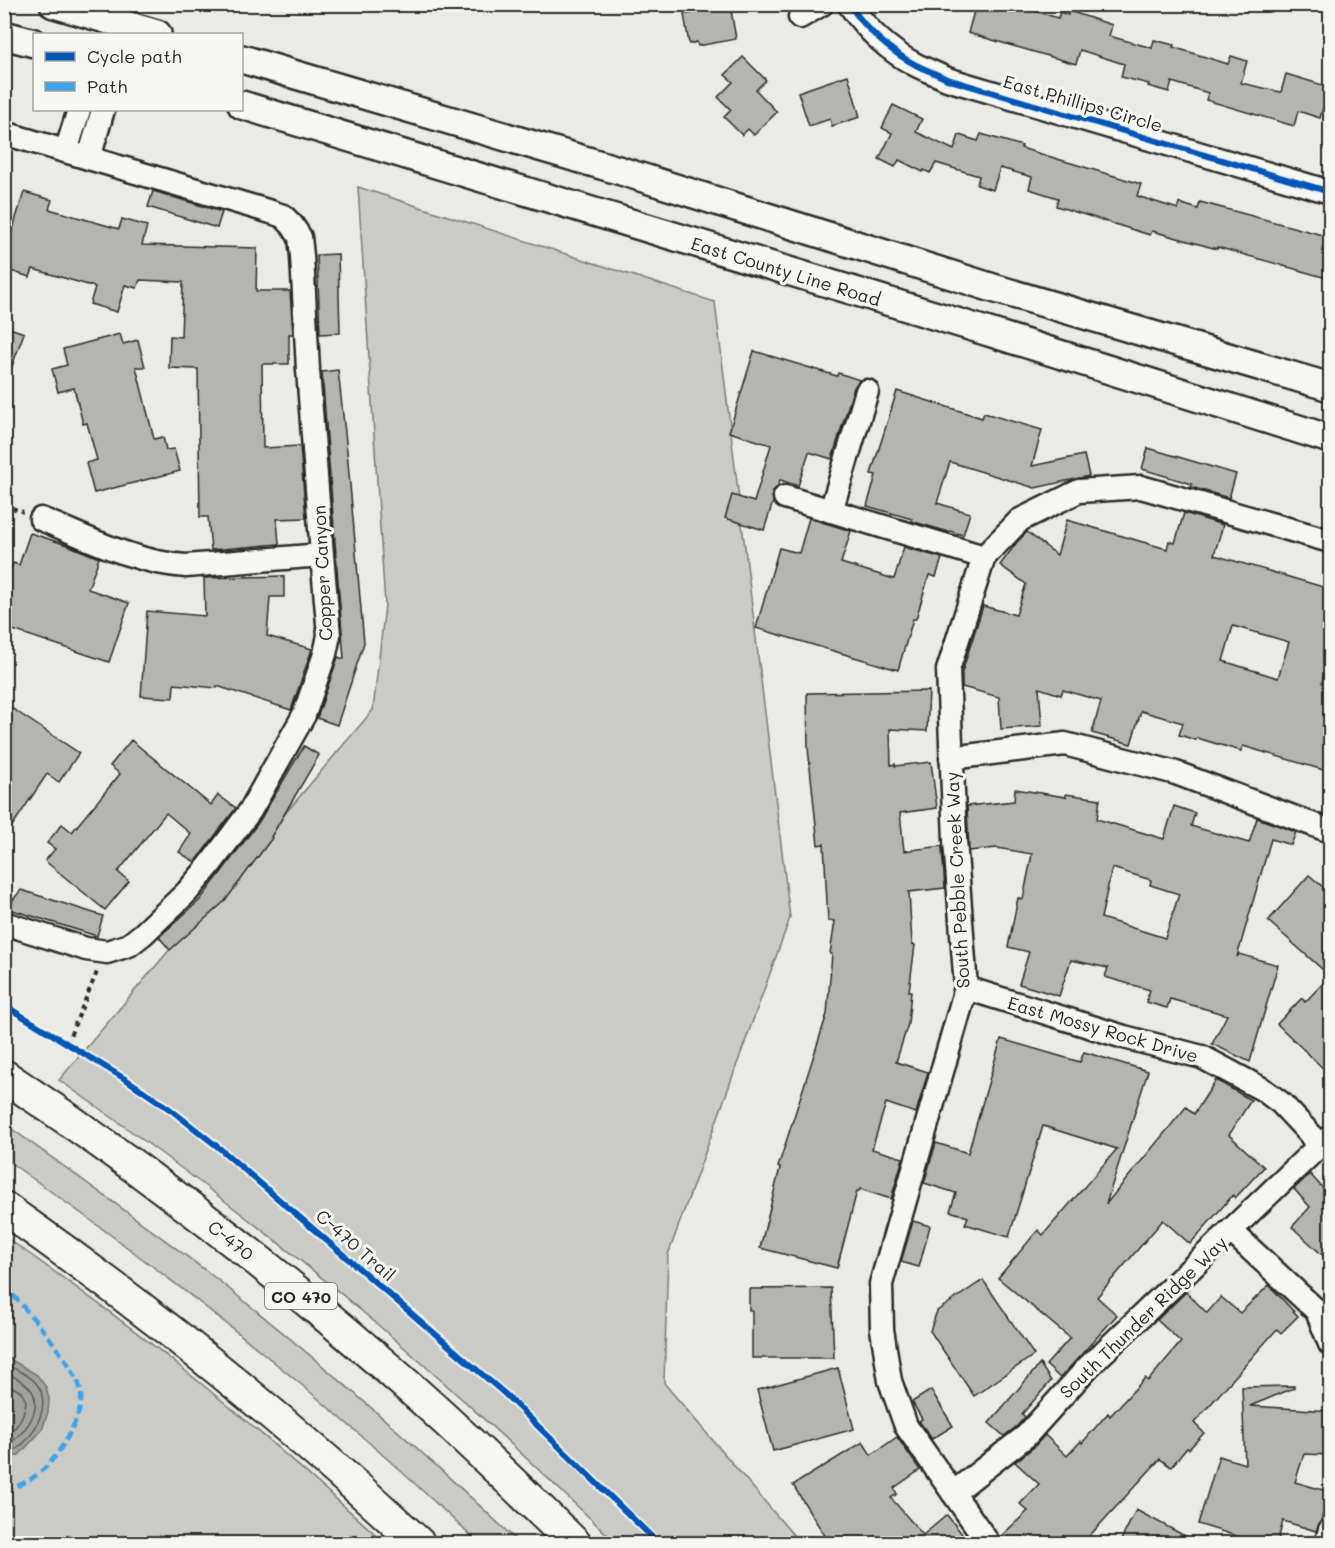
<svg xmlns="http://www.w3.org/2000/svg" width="1335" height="1548" font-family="Mali,sans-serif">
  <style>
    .green { fill: #cacac7; stroke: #7a7a79; stroke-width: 1.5 }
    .water { fill: #a1a19e; stroke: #727270; stroke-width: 1.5 }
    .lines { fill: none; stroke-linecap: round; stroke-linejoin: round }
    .shore { stroke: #5a5a59; stroke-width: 1.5 }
    .building { fill: #b4b4b1; stroke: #2b2b2b; stroke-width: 1.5; fill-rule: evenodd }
    .minor-casing { stroke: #2b2b2b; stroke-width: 27 }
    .major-casing { stroke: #2b2b2b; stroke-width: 32 }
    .highway-casing { stroke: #2b2b2b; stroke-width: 36 }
    .path { stroke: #2b2b2b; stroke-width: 4; stroke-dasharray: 4.5 4.5; stroke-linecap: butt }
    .minor { stroke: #f6f6f2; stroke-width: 22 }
    .major { stroke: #f6f6f2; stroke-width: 27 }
    .highway { stroke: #f6f6f2; stroke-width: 32 }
    .quiet { stroke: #3ea3eb; stroke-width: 4.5; stroke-dasharray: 9 4.5; stroke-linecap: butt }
    .cycleway-casing { stroke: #f6f6f2; stroke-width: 10 }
    .cycleway { stroke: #0057b8; stroke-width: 6 }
    .labels { text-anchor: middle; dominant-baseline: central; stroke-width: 6; stroke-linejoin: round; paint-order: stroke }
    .shield { fill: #f6f6f2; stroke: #686867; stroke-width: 1.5 }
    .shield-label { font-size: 16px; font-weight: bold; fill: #2b2b2b }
    .street-label { font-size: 18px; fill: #2b2b2b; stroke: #f6f6f2 }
  </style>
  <rect width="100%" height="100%" fill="#eaeae6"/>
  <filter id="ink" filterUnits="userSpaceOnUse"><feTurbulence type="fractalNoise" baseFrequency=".0167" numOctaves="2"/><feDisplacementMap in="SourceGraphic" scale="12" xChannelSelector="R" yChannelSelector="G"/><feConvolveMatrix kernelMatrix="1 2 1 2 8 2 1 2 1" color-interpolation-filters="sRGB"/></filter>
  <g filter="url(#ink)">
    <g class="green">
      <path d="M358,187l357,115 75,616 -122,337 -4,128 136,160h-184c-84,-80 -169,-160 -258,-235 -96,-81 -196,-156 -299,-228l314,-370 12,-105z"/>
      <path d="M5,1124c71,51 143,102 213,156 104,83 205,171 301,263h-41c-146,-141 -307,-268 -473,-384z"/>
      <path d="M4,1236c63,44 125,89 184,137 68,54 133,112 197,170h-380z"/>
    </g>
    <path class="water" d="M5,1356l32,19 9,12 3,12 -1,13 -6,18 -23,25 -14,4z"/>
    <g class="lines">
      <g class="shore">
        <path d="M4,1363c9,5 21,10 29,17 21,19 4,54 -15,68 -4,3 -9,4 -14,5"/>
        <path d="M4,1371c10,6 22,11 28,20 11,19 -9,48 -28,54"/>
        <path d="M4,1382l17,10 5,9c-2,15 -8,28 -22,35"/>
      </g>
    </g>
    <g class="building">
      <path d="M690,4h40l6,35 -38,7 -1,-4 -8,2 -5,-30 8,-1z"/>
      <path d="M976,4h36l46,14 2,-6 8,3 1,-4 43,14 -3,11 43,12 2,-8 20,5 -1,2 55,17 3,-8 16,5 -6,22 40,9 5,-18 43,13 -9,31 -22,-7 -4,15 -88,-26 2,-7 -36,-11 -3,10 -21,-6 1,-2 -28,-7 3,-13 -44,-14 -4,14 -108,-31z"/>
      <path d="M743,57l23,23 -10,10 21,22 -23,23 -6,-6 -6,6 -18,-18 7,-7 -13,-13 15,-15 -8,-7z"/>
      <path d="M848,75l12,42 -28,9 -2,-7 -21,7 -11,-34z"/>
      <path d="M893,105l29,14 -6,13 38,18 5,-15 19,6 3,-7 41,12 -1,2 120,36 -4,12 41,13 1,-6 19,6 2,-7 130,35v42l-113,-32v2l-65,-18 -2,4 -94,-29 2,-8 -29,-9 3,-12 -32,-9 -7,22 -16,-5 2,-9 -43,-13 -6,10 -6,-3 -1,2 -24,-12 -4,7 -16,-8 13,-26 -10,-5z"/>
      <path d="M153,191l69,21 -5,16 -69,-21z"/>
      <path d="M24,192l28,8 -3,9 70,20 3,-10 25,7 -5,19 115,3 -1,43h34l3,43h-4v30h-27l1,84 37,-2 6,72 -29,1 2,25 -68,6 -3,-33h-8l-2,-148 -29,-1 1,-32 11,1 2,-55 -43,-2 -3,8 -12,-3 -8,27 -27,-8 5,-17 -62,-18 -3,8 -26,-8v-11z"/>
      <path d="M338,254l2,79 -20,1 -3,-79z"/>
      <path d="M4,326l20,7 -17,47 -3,-1z"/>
      <path d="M120,334l3,10 15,-4 7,27h-9l18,72 9,-2 3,13 8,-1 6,22 -86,22 -8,-30 11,-3 -10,-37 -4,1 -9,-36 -16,4 -6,-23 15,-4 -4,-16z"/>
      <path d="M754,351l83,25 1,-3 22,7 -6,7 -22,72 -23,-7 -11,34 -18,-6 -2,6 -6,7 1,9 -9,28 -39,-12 7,-23 22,7 17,-57 -42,-13z"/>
      <path d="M338,370l9,81 17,192 -27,82 -20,-7 21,-61 6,2 -22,-287z"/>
      <path d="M897,391l85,27 2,-5 58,17 -10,36 52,-11 5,21 -54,12 -85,-26 -13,41 33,10 -7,22 -13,-4 -1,1 -38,-11 1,-2 -45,-13 9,-31 -5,-1z"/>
      <path d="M1148,448l88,26 -7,24 -38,-11 1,-3 -50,-15z"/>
      <path d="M1184,513l39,12 -9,30 116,34v65l-8,29 8,3v86l-87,-26 -2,5 -44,-13 -1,2 -17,-5 4,-12 -42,-12 -10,33 -39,-11 9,-32 -38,-11 -2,5 -22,-7 3,38 -41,3 -2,-32 -37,-10v-15l21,-66 33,9 10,-31 -26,-19 17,-23 10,-10 30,23 10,-35 100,29 2,-8 6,2zM1233,626l56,16 -11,36 -55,-17z"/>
      <path d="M809,518l42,13 -10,32 53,16 10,-32 38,11 -6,19 -7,-2 -13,44h-3l-15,51 -142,-42 23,-80 20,5z"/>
      <path d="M30,533l37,12 32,13 -11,31 41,14 -20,59 -105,-35v-39l9,-25 6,2z"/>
      <path d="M284,576v21h-14l-3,39 45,13 -21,61 -74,-24v2l-43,-4 -1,14 -32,-2 6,-85 58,5 -1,-38z"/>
      <path d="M929,691l-2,40 -37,-2 1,36 4,-1v2l36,-4 6,46 -37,5 4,38 38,-5v3l3,39 -36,4 3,52 3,1 -6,46h2l-3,33 -12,38 32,10 -12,41 -30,-10 -14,46 31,9 -12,41 -31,-10 -1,2h-2l-20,77 -77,-20 20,-80 -2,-1 49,-153 5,-60h-2l5,-33h-7l-4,-77 -6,1 -10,-97 -1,-55z"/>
      <path d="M4,703l75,50 -20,29 -12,-8 -43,64z"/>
      <path d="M131,740l80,65 7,-10 18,13 -41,54 -16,-10 12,-18 -25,-21 -48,59 11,9 -24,29 -60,-49 10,-12 -8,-6 15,-19 10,8 48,-58 -10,-8z"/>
      <path d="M304,746l15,9 -48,82 1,1 -47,63 -55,49 -11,-13 41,-37 20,-26 38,-51z"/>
      <path d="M1015,789l51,8v-3l34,5 -3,20 67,20 10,-33 21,7 -4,13 58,17 8,-25 39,14 -5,13 -20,-6 -34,118 2,-3 39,11 -28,97 -38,-18 15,-29 -57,-16 -3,9 -21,-6 4,-12 -45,-13 3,-9 -37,-8 -12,36 -40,-12 10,-32 -21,-5 10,-49 5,1 9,-45 -35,-6 -28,3 -2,-45 47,-5zM1112,868l39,12 -1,5 29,9 -14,44 -64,-20z"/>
      <path d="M1309,875l21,18v83l-62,-55z"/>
      <path d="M21,890l82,26 -6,20 -91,-28z"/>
      <path d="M1330,976v99l-53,-51 25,-26 3,4z"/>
      <path d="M1001,1039l79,23 4,-10 64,19 -42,133 80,-97 8,7 22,-34 35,20 -22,35 35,32 -29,31 -2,-3 -43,49 -27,-24 -66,77 20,18 -57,63 -14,-13 24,-27 -72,-60 40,-48 5,5 74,-86 -74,-23 -34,111 -44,-13 3,-7 -18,-6 6,-18 -32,-10 12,-40 32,10z"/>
      <path d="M1310,1174l20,22v66l-38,-35 18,-20 -16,-18z"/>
      <path d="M913,1221l17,5 -11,41 -18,-5z"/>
      <path d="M983,1280l51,75 -60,41 -44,-65 7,-20z"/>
      <path d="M1269,1285l29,31 -17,17 -4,-4 -83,94 10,10 -15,16 -2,-1 -16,19 -11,-8 -78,85h-80l-2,-7 28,-26 -8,-7 19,-20 -24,-22 19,-15 11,-12 22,21 14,-15 1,2 26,-30 2,3 35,-38 3,3 33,-39 -24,-22 29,-28 21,21 14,-16 19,16z"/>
      <path d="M831,1288l3,70h-82v-48h-3v-21z"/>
      <path d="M1040,1364l11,17 -29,33 3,3 -8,9 -13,10 -15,-13z"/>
      <path d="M838,1368l16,61 -81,22 -16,-61z"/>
      <path d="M1294,1386v2l-44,18 80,5v44l-26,-1 -9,28 35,10 -9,28 -5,11 -33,-10 -6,23h-15l-64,-20 21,-68 26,8 -3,-77z"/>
      <path d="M931,1390l22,36 -21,13 -13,-18 3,-2 -10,-17z"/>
      <path d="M897,1437l23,33 -26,18 3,6 -6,4 32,37 24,-20 23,29h-140l-37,-59 70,-43 8,13z"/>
      <path d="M1136,1510l64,34h-81z"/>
    </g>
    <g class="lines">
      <defs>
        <g id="minor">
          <path d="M849,4c17,25 40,47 67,61 10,5 21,9 31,14l383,113"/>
          <path d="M800,17l22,-13"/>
          <path d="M4,133l267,79 12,4 9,9 8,12 2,19 6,114 14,185 7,80 -4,19 -21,61 -54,96 -41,55 -22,26 -44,42 -14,11 -22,7 -21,-3 -82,-26"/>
          <path d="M66,151l13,-41"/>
          <path d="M89,158l14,-48"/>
          <path d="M785,497l199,60"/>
          <path d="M831,511l36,-120"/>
          <path d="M41,519c47,19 94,44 145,47l136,-11"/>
          <path d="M951,758l114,-14 111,29 154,58"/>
          <path d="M966,988l158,49 78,20 60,32 19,14 29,31 8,13"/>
          <path d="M1231,1231l86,80 13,33"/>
          <path d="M953,1493l73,-57 62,-69 230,-220 12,-10"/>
          <path d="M989,1544l-83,-118 -16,-45 -8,-52 -1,-45 85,-296 -11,-148 -7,-170 36,-113 36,-37 59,-29 62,-4 189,54"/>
          <path d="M1326,1544l4,-14"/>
        </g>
        <g id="major">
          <path d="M54,4l103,30"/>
          <path d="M4,35l30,8"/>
          <path d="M242,59l376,111 375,118 337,99"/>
          <path d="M242,105l734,223 354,111"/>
        </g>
        <g id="highway">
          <path d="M4,1076c145,96 283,203 413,318 54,48 106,99 158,150"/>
          <path d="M4,1208c146,102 284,214 415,336"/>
        </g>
      </defs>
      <use href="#minor" class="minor-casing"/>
      <use href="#major" class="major-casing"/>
      <use href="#highway" class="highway-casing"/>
      <g class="path">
        <path d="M4,505l19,7"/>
        <path d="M67,1043l30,-71"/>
      </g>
      <use href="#minor" class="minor"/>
      <use href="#major" class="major"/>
      <use href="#highway" class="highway"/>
      <path class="quiet" d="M4,1285c19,21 74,82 77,107 2,19 -10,40 -20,56 -14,21 -31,36 -57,42"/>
      <defs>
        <g id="cycleway">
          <path d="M849,4c17,25 40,47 67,61 10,5 21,9 31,14l383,113"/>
          <path d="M4,1005l126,77 41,28 47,37 287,247 154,150"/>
        </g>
      </defs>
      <use href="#cycleway" class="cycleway-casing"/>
      <use href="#cycleway" class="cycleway"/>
    </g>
  </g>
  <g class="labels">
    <rect class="shield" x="265" y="1283" width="72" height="26" rx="4.5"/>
    <g class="shield-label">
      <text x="301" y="1296">CO 470</text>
    </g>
    <g class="street-label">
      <text transform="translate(1083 103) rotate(16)">East Phillips Circle</text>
      <text transform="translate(786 271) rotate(17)">East County Line Road</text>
      <text transform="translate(322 573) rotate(-93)">Copper Canyon</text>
      <text transform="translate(957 880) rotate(-93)">South Pebble Creek Way</text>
      <text transform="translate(1103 1029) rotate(16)">East Mossy Rock Drive</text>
      <text transform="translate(231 1240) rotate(38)">C-470</text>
      <text transform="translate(356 1245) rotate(41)">C-470 Trail</text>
      <text transform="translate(1143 1317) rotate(-44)">South Thunder Ridge Way</text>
    </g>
  </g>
  <rect width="1335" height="1548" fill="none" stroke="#f6f6f2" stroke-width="24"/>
  <rect x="12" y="12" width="1311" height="1524" fill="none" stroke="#2b2b2b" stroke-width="2" filter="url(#ink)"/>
  <rect x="33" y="33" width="210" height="78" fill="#f6f6f2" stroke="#a5a5a2" stroke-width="1.5"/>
  <rect x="45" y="52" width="30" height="9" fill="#0057b8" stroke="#a5a5a2" stroke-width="1.5"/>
  <text x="87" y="63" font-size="18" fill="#2b2b2b">Cycle path</text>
  <rect x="45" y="82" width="30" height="9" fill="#3ea3eb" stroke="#a5a5a2" stroke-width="1.5"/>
  <text x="87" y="93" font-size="18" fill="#2b2b2b">Path</text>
</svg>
